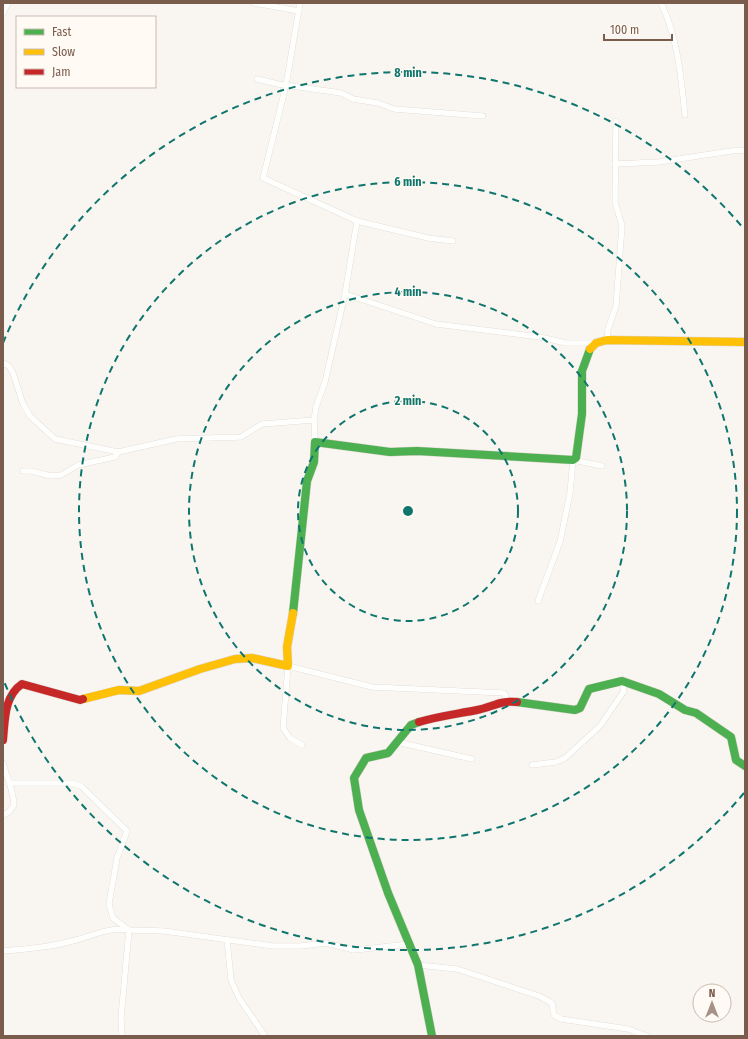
<svg xmlns="http://www.w3.org/2000/svg" width="748" height="1039" font-family="'Fira Sans Condensed',sans-serif">
  <style>
    .lines { fill: none; stroke-linecap: round; stroke-linejoin: round }
    .street-casing { stroke: #d7d1cb; stroke-width: 6 }
    .fast-casing { stroke: #d9d2cb; stroke-width: 9 }
    .slow-casing { stroke: #d9d2cb; stroke-width: 9 }
    .jam-casing { stroke: #d9d2cb; stroke-width: 9 }
    .street { stroke: #fefefd; stroke-width: 5.5 }
    .fast { stroke: #4caf50; stroke-width: 8 }
    .slow { stroke: #ffc107; stroke-width: 8 }
    .jam { stroke: #c62828; stroke-width: 8 }
    .ring { fill: none; stroke: #0f766e; stroke-width: 2; stroke-dasharray: 7 5 }
    .centre { fill: #0f766e; stroke: #fffaf3; stroke-width: 2 }
    .ring-label { font-size: 12px; text-anchor: middle; font-weight: bold; fill: #0f766e; stroke: #fffaf3; stroke-width: 3; stroke-linejoin: round; paint-order: stroke }
  </style>
  <rect width="100%" height="100%" fill="#f9f5f0"/>
  <g class="lines">
    <defs>
      <g id="street">
        <path d="M254,3l45,8"/>
        <path d="M300,3l-14,82 -23,93 94,43 -12,73 91,30 104,13 26,6h29"/>
        <path d="M661,3c17,35 20,75 24,112"/>
        <path d="M3,13l5,-10"/>
        <path d="M257,79l21,5 63,9 12,6 25,4 16,6 89,7"/>
        <path d="M615,164l44,-2 72,-11 14,-1"/>
        <path d="M357,221l71,17 25,3"/>
        <path d="M607,340l1,-11 8,-23 6,-80 -7,-24 1,-81"/>
        <path d="M3,363l6,3 4,7 10,31 7,12 25,23 63,13 58,-13 65,-2 21,-13 52,-4"/>
        <path d="M315,442l-1,-22 2,-13 9,-25 20,-88"/>
        <path d="M23,471h8l20,5 10,-1 17,-10 37,-8 3,-5"/>
        <path d="M538,601l22,-59 10,-49 3,-33 29,6"/>
        <path d="M397,742l75,17"/>
        <path d="M302,745l-12,-7 -7,-10 5,-62 84,21 132,6 2,3 -1,4 -3,1"/>
        <path d="M3,763c4,16 10,25 11,42l-5,7 -6,3"/>
        <path d="M532,765l24,-3 9,-4 35,-32 24,-35 -2,-10"/>
        <path d="M11,783h60l10,3 46,45 -10,27 -8,46 4,14 16,12 35,1 109,15h28l25,-3 28,7 55,-6"/>
        <path d="M227,939l4,41 8,18 26,38"/>
        <path d="M3,951c24,-2 49,-4 73,-11 18,-5 33,-13 53,-10l-8,88 1,18"/>
        <path d="M418,965l39,4 82,27 13,7 2,12 7,4 67,10 19,7"/>
      </g>
      <g id="fast">
        <path d="M293,613l14,-132 7,-19 1,-20 75,10 27,-1 156,9 3,-2 6,-44v-43l8,-22"/>
        <path d="M517,702l58,8 5,-2 9,-19 33,-8 37,13 26,16 11,3 35,24 5,23 9,6"/>
        <path d="M419,722l-8,3 -23,28 -22,5 -12,20 5,32 29,83 30,72 14,71"/>
      </g>
      <g id="slow">
        <path d="M590,349l6,-6 11,-3 138,2"/>
        <path d="M83,699l36,-9 20,1 61,-22 35,-10 17,-1 36,8 -1,-19 6,-34"/>
      </g>
      <g id="jam">
        <path d="M419,722c20,-6 38,-8 58,-12 15,-3 24,-10 40,-8"/>
        <path d="M3,740c2,-20 1,-44 19,-56l58,16 3,-1"/>
      </g>
    </defs>
    <use href="#street" class="street-casing"/>
    <use href="#fast" class="fast-casing"/>
    <use href="#slow" class="slow-casing"/>
    <use href="#jam" class="jam-casing"/>
    <use href="#street" class="street"/>
    <use href="#fast" class="fast"/>
    <use href="#slow" class="slow"/>
    <use href="#jam" class="jam"/>
  </g>
  <g class="ring">
    <circle cx="408" cy="511" r="110"/>
    <circle cx="408" cy="511" r="219"/>
    <circle cx="408" cy="511" r="329"/>
    <path d="M744 793A438 438 0 0 1 3 679M3 343A438 438 0 0 1 744 229"/>
  </g>
  <circle cx="408" cy="511" r="6" class="centre"/>
  <g class="ring-label">
    <text x="408" y="77">8 min</text>
    <text x="408" y="186">6 min</text>
    <text x="408" y="296">4 min</text>
    <text x="408" y="405">2 min</text>
  </g>
  <rect width="748" height="1039" fill="none" stroke="#7a5c4d" stroke-width="8"/>
  <rect x="16" y="16" width="140" height="72" fill="#fffaf3" stroke="#cabbb1"/>
  <rect x="24" y="29" width="20" height="6" fill="#4caf50" stroke="#cabbb1"/>
  <text x="52" y="36" font-size="12" fill="#7a5c4d">Fast</text>
  <rect x="24" y="49" width="20" height="6" fill="#ffc107" stroke="#cabbb1"/>
  <text x="52" y="56" font-size="12" fill="#7a5c4d">Slow</text>
  <rect x="24" y="69" width="20" height="6" fill="#c62828" stroke="#cabbb1"/>
  <text x="52" y="76" font-size="12" fill="#7a5c4d">Jam</text>
  <g transform="translate(712 1003)"><circle r="19" fill="#fffaf3" stroke="#cabbb1"/>
  <path d="M0-3L7 15L0 10L-7 15Z" fill="#a69286"/>
  <text y="-6" font-size="11" font-weight="bold" text-anchor="middle" fill="#7a5c4d">N</text>
  </g>
  <path d="M604 34v6h68v-6" fill="none" stroke="#7a5c4d" stroke-width="2"/>
  <text x="610" y="34" font-size="12" fill="#7a5c4d" stroke="#fffaf3" stroke-width="3" paint-order="stroke">100 m</text>
</svg>
